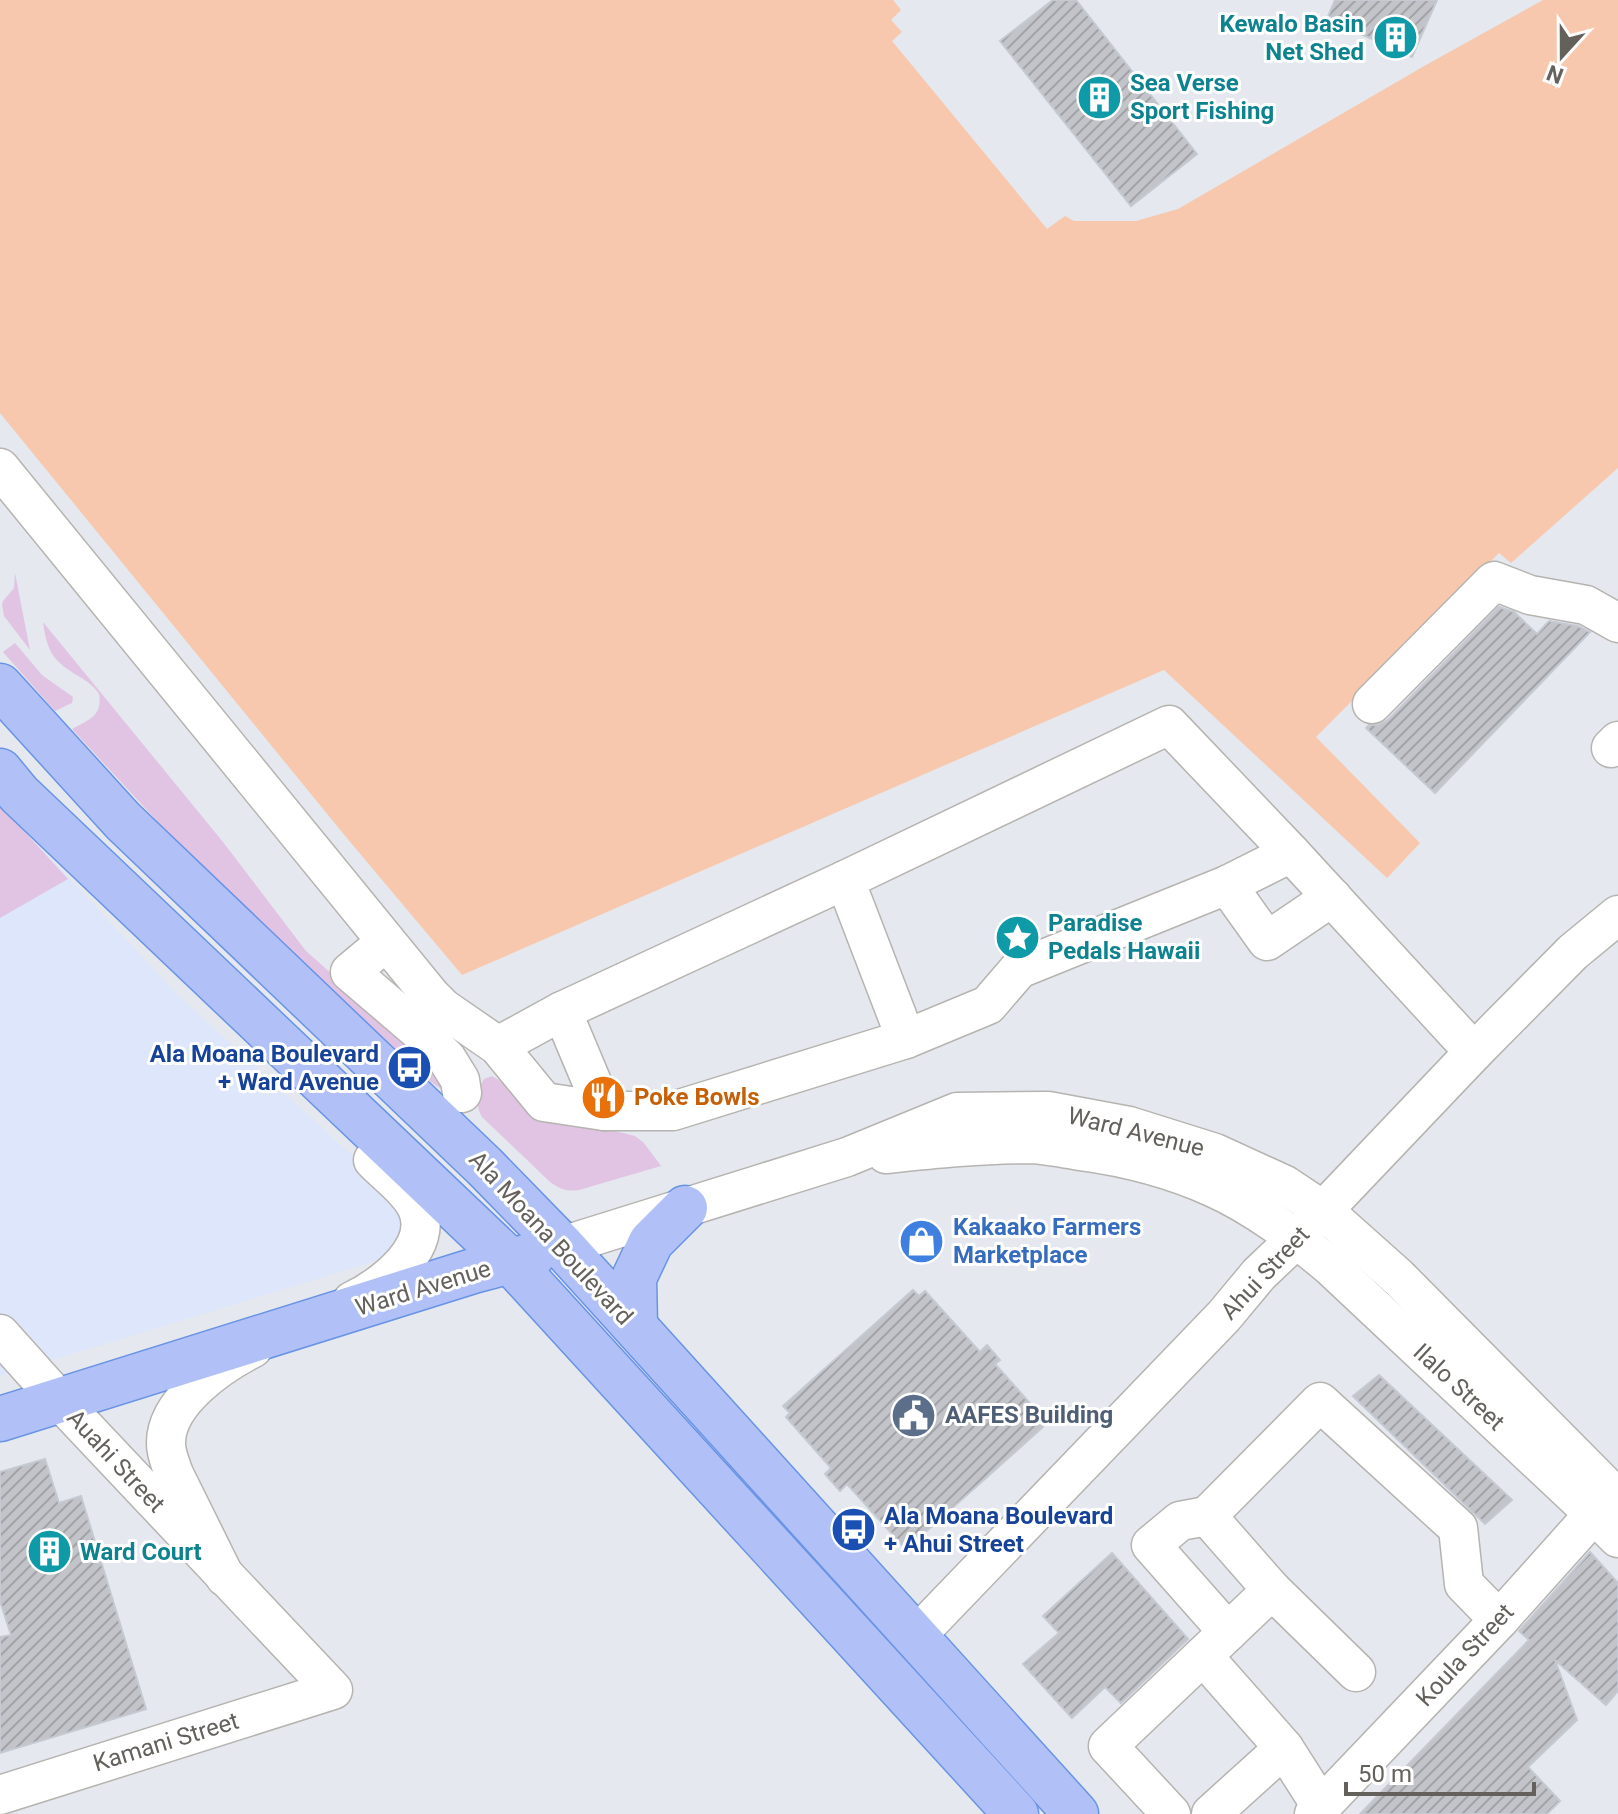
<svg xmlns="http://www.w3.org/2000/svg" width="1618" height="1814" font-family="Roboto,sans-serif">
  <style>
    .commercial { fill: #dee6fb }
    .green { fill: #e1c4e3 }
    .water { fill: #f7c8ad }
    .building { fill: url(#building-hatch); stroke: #c4c9d2; stroke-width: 2 }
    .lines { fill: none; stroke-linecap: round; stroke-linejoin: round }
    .minor-casing { stroke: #b6b4b0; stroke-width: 41 }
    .major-casing { stroke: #6993e4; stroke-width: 47 }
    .minor { stroke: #fff; stroke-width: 38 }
    .major { stroke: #b1c1f7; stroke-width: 44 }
    .labels { text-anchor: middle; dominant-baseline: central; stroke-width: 6; stroke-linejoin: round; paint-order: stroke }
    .culture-label { font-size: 24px; font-weight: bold; fill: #0d838f; stroke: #fff; text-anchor: start }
    .transit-label { font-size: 24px; font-weight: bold; fill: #164399; stroke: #fff; text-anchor: end }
    .food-label { font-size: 24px; font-weight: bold; fill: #c56008; stroke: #fff; text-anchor: start }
    .street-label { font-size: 24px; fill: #64615d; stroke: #fff }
    .shop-label { font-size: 24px; font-weight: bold; fill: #366cbe; stroke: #fff; text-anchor: start }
    .service-label { font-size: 24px; font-weight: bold; fill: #4e5e75; stroke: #fff; text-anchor: start }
  </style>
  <defs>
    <pattern id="building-hatch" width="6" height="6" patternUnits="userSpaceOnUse" patternTransform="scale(2)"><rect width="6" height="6" fill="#c2c4c9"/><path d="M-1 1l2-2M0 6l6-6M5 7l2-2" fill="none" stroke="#a1a3a6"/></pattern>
  </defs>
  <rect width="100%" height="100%" fill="#e5e8ee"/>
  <path class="commercial" d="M0,805l179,191 215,198 10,24 -5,25 -20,17 -379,116z"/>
  <g class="green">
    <path d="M15,573l15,77 -26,-34 -2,-11 1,-4 11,-13z"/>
    <path d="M43,622l180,220 83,109 54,48 77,76 4,14 -27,-19 -234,-224 -108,-117c16,-9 31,-13 27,-35 -5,-8 -11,-12 -19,-17 -26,-15 -33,-24 -37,-55z"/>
    <path d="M15,643l27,32 31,22 -1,6 -17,8 -52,-59z"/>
    <path d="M0,805l68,74 -68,39z"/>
    <path d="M492,1076l7,4 31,29 105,27 9,7 17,23 -82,24c-12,2 -19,-1 -29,-8l-68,-65c-7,-11 -5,-27 2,-38z"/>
  </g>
  <path class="water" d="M0,0h893l8,10 -10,10 11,12 -10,9 155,188 18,-13 9,5h62l42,-12 248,-144 117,-65h75v468l-107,95 -12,-10 -183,184 104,106 -33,35 -223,-208 -702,305 -116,-138 -346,-424z"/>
  <g class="building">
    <path d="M1053,0h23l121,154 -66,52 -131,-165z"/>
    <path d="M1335,0h102l-25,57 -85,-38z"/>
    <path d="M1499,607l15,5 23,22 12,-13 29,5 12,6 -155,161 -69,-65 3,-3h9l10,-5z"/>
    <path d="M913,1290l6,6 6,-5 55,61 7,-7 13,15 -5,4 48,54 -4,4 4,5 -131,117 -4,-5 -6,6 -55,-61 -7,7 -15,-17 6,-6 -45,-51 4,-4 -7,-7z"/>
    <path d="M1379,1375l133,125 -27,24 -132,-128z"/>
    <path d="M45,1459l14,44 22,-7 65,213 -146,44v-116l11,-2 -11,-34v-129z"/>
    <path d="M1590,1552l28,31v108l-12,14 -51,-45 22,60 -49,47 32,34 -13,13h-187l169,-174 -10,-9z"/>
    <path d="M1112,1553l76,86 -67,64 -16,-16 -33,31 -49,-54 36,-31 -16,-17z"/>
  </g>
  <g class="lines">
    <defs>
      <g id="minor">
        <path d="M0,468l431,528 12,12 55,38 46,56 60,9 -42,-100"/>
        <path d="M1372,704l122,-123 36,14 56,10 32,18"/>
        <path d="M1611,748l7,-7"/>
        <path d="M1227,885l40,56 65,-44"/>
        <path d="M386,942l-36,30 69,59 28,28 13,21 2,13"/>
        <path d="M906,1039l82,-34 31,-36 208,-84 64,-32"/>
        <path d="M498,1046l64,-35 283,-131 324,-155 122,128 183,199"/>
        <path d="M604,1111h69l233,-72 -61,-159"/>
        <path d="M886,1154c48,-5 97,-10 145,-10 16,1 33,4 49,7 45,6 92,18 134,37 42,19 81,49 116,78l264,248 24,24"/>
        <path d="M562,1246l285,-89 110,-45 91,-1 81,15 86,27 70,32 39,26 74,66 220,222"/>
        <path d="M352,1301c30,-14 85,-55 64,-95 -9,-18 -29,-31 -43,-46"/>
        <path d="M0,1334l60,67 273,289 -333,105"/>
        <path d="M1207,1516l-27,5 -29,24 77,87"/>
        <path d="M225,1577l-51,-103c-3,-9 -8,-20 -8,-30 -1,-42 54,-79 87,-96"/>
        <path d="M1272,1590l84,82"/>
        <path d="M916,1636l308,-320 35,-42 38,-36 177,-186 99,-100 45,-37"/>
        <path d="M1203,1656l81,92 -73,66"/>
        <path d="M1284,1748l37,58"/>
        <path d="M1171,1814l-63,-68 164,-156 -65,-74 113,-114 138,126 6,56 35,36"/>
        <path d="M1314,1814l185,-194 112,-125"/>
      </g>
      <g id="major">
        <path d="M0,686l123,135 362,346 77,79 514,568"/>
        <path d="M0,771l19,23 492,468 505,552"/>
        <path d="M635,1326l-1,-48 17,-36 34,-34"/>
        <path d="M0,1419l473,-148 60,-16"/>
      </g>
    </defs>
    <use href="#minor" class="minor-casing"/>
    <use href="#major" class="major-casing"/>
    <use href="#minor" class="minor"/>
    <use href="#major" class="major"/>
  </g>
  <defs>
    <symbol id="building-disc" viewBox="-11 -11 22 22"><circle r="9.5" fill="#0f9aa8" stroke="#fff"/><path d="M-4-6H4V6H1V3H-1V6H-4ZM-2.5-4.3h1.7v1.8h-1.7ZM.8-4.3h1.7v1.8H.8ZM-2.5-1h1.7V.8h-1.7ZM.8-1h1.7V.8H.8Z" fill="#fff"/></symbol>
    <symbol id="sight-disc" viewBox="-11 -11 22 22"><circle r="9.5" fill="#0f9aa8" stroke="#fff"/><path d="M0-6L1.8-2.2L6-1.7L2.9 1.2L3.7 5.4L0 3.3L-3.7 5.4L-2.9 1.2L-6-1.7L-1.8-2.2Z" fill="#fff"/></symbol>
    <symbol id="bus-disc" viewBox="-11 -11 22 22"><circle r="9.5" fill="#1a4fb4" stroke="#fff"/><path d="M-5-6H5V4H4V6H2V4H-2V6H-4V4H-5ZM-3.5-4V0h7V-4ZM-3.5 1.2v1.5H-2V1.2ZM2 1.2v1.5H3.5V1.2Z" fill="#fff"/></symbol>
    <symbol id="restaurant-disc" viewBox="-11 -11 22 22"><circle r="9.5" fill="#e8710a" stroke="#fff"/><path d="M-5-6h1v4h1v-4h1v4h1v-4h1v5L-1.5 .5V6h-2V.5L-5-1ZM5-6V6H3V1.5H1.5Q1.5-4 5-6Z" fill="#fff"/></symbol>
    <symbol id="shop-disc" viewBox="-11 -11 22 22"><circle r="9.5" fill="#3f7fe0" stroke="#fff"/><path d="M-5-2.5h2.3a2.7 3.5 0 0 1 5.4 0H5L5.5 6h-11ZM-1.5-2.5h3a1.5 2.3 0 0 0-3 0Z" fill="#fff"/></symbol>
    <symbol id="civic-disc" viewBox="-11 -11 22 22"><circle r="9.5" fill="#5c6f8a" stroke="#fff"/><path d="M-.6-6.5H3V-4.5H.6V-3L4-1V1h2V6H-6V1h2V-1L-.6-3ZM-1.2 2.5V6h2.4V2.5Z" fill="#fff"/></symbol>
  </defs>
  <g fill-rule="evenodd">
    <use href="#building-disc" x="1370" y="12" width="51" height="51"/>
    <use href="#building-disc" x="1074" y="72" width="51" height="51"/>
    <use href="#sight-disc" x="992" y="912" width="51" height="51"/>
    <use href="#bus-disc" x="384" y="1042" width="51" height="51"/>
    <use href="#restaurant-disc" x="578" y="1072" width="51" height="51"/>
    <use href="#shop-disc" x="896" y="1216" width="51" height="51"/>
    <use href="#civic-disc" x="888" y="1390" width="51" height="51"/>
    <use href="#bus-disc" x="828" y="1504" width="51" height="51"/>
    <use href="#building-disc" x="24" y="1526" width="51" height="51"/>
  </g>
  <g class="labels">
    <g class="culture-label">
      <text x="1364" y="24" text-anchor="end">Kewalo Basin<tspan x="1364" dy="28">Net Shed</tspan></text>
      <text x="1130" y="83">Sea Verse<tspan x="1130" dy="28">Sport Fishing</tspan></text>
      <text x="1048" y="923">Paradise<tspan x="1048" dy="28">Pedals Hawaii</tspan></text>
      <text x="80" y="1552">Ward Court</text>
    </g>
    <g class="transit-label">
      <text x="379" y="1054">Ala Moana Boulevard<tspan x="379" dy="28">+ Ward Avenue</tspan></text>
      <text x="884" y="1516" text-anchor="start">Ala Moana Boulevard<tspan x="884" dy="28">+ Ahui Street</tspan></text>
    </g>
    <g class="food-label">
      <text x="634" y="1097">Poke Bowls</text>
    </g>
    <g class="street-label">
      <text transform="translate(1136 1132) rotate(14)">Ward Avenue</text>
      <text transform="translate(551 1238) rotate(47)">Ala Moana Boulevard</text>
      <text transform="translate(1265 1273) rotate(-47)">Ahui Street</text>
      <text transform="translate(423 1288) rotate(-17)">Ward Avenue</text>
      <text transform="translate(1459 1387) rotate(43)">Ilalo Street</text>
      <text transform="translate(116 1461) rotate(47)">Auahi Street</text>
      <text transform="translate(1465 1655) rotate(-47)">Koula Street</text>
      <text transform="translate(166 1742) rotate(-17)">Kamani Street</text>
    </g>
    <g class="shop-label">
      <text x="953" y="1227">Kakaako Farmers<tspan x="953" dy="28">Marketplace</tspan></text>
    </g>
    <g class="service-label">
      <text x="945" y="1415">AAFES Building</text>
    </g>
  </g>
  <g transform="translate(1562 56) rotate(201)" stroke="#ffffff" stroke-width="6" paint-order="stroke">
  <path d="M0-6L14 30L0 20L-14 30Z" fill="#64615d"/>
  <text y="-12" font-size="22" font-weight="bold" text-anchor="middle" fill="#64615d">N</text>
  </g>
  <path d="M1346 1782v12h188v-12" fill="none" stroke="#64615d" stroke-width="4"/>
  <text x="1358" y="1782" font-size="24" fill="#64615d" stroke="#ffffff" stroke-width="6" paint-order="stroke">50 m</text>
</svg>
